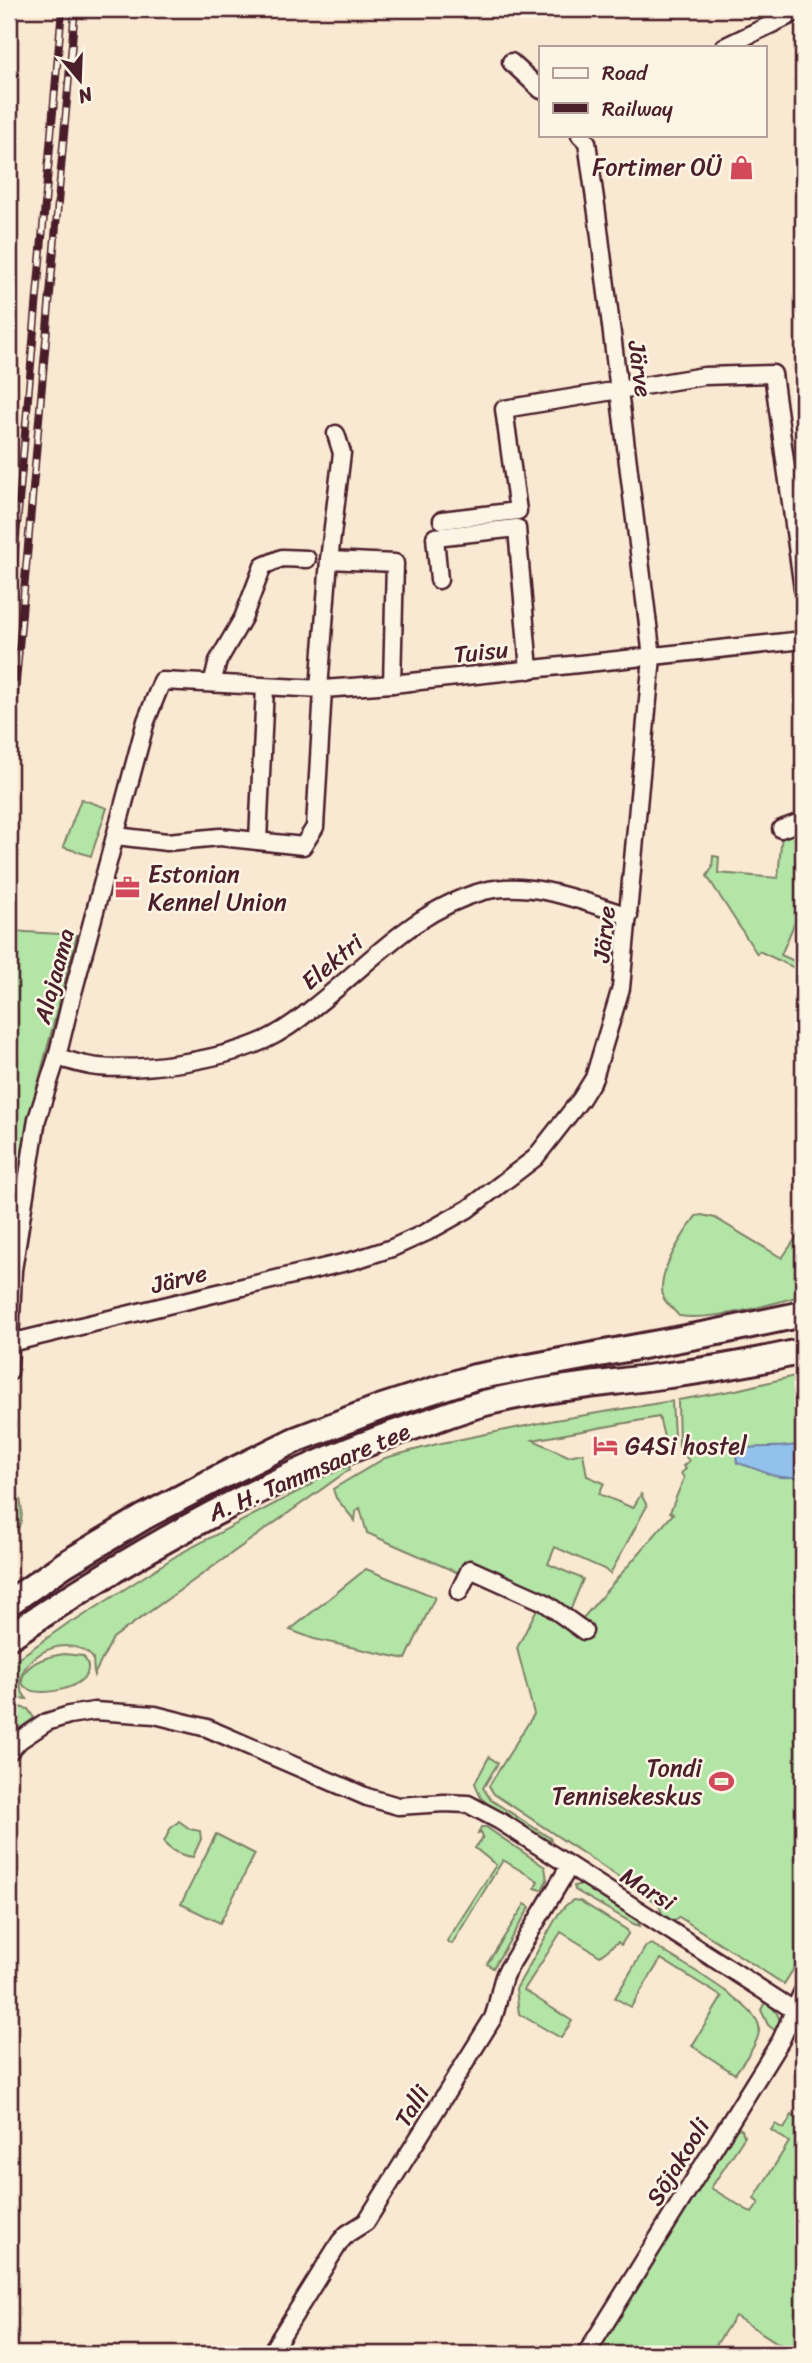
<svg xmlns="http://www.w3.org/2000/svg" width="812" height="2363" font-family="Sriracha,sans-serif">
  <style>
    .green { fill: #b2e5a6; stroke: #7e8268; stroke-width: 2 }
    .water { fill: #91c1ec; stroke: #75809f; stroke-width: 2 }
    .lines { fill: none; stroke-linecap: round; stroke-linejoin: round }
    .minor-casing { stroke: #4a1f2b; stroke-width: 21 }
    .primary-casing { stroke: #4a1f2b; stroke-width: 30 }
    .minor { stroke: #fcf5e5; stroke-width: 16 }
    .primary { stroke: #fcf5e5; stroke-width: 24 }
    .rail-casing { stroke: #4a1f2b; stroke-width: 8 }
    .rail { stroke: #fcf5e5; stroke-width: 5; stroke-dasharray: 16; stroke-linecap: butt }
    .labels { text-anchor: middle; dominant-baseline: central; stroke-width: 5; stroke-linejoin: round; paint-order: stroke }
    .poi-label { font-size: 24px; fill: #4a1f2b; stroke: #fcf5e5; text-anchor: end }
    .street-label { font-size: 24px; fill: #4a1f2b; stroke: #fcf5e5 }
  </style>
  <rect width="100%" height="100%" fill="#fae9d2"/>
  <filter id="ink" filterUnits="userSpaceOnUse"><feTurbulence type="fractalNoise" baseFrequency=".0143" numOctaves="2"/><feDisplacementMap in="SourceGraphic" scale="14" xChannelSelector="R" yChannelSelector="G"/><feConvolveMatrix kernelMatrix="1 2 1 2 8 2 1 2 1" color-interpolation-filters="sRGB"/></filter>
  <g filter="url(#ink)">
    <g class="green">
      <path d="M81,799l26,9 -16,48 -28,-9z"/>
      <path d="M803,821v66l-5,12 5,4 -22,52 22,10v7l-44,-21 -2,3 -50,-78 5,-8 1,-12 6,1 -1,16 60,5 4,-45z"/>
      <path d="M9,931l68,4 -51,194 -17,99z"/>
      <path d="M702,1215l13,3 67,40 21,-30v67c-34,10 -90,26 -124,21 -4,-5 -12,-12 -15,-17 -10,-24 19,-64 32,-83z"/>
      <path d="M803,1374v580l-19,30 -105,-67 -4,4 -12,-3 -4,-14 -165,-110 -5,-8 45,-72 -17,-66 25,-49 -79,-24 -96,-42 -7,-25 -4,3 -1,10 -19,-23 -3,-9 52,-31 52,-14 118,-24 117,-19 2,35 -9,5 -6,-24 -126,23 35,16 15,-3 4,23 17,7 -5,11 34,14 8,-14 6,12 -37,68 -6,-5 -49,-22 -7,17 35,15 -13,32 13,7 90,-104 -3,-2 14,-34 -3,-5 5,-4 -3,-3 6,-5 -3,-4 5,-4 -3,-5 -9,-1 -1,-47 58,-10z"/>
      <path d="M349,1465l1,4 -237,169 -19,37 -1,-17c-29,-33 -93,10 -66,41l-18,-2v-32l62,-44h4l104,-67 135,-71 -1,-2z"/>
      <path d="M9,1480c14,15 20,44 0,58z"/>
      <path d="M366,1569l69,28 -29,62 -92,-20 -24,-9z"/>
      <path d="M64,1654l19,2c29,36 -80,51 -58,16 8,-12 25,-16 39,-18z"/>
      <path d="M9,1705l19,4 6,9 -25,18z"/>
      <path d="M489,1757l9,6 -15,25 8,12 59,38 1,2 -2,4 -60,-39 -8,-7 -6,-15z"/>
      <path d="M179,1821l11,8 10,2 1,8 -8,18c-10,-1 -24,-6 -29,-15l6,-13z"/>
      <path d="M481,1827h5l59,40 2,13 -5,10 -7,-2 3,-7 -35,-21 -51,84 -5,-3 49,-76 -21,-17 8,-11 -2,-4 -3,1z"/>
      <path d="M216,1834l39,20 -35,69 -39,-19z"/>
      <path d="M578,1885h8l51,34 3,7 -6,-2 -59,-34 -1,-4z"/>
      <path d="M573,1900l7,1 47,29 1,4 -7,11 -3,-3 -18,14 -39,-24 -37,58 48,31 -11,17 -42,-24 -3,-25 43,-76 6,-7z"/>
      <path d="M525,1904l5,3 -37,61 -6,-4z"/>
      <path d="M652,1944c21,14 104,60 107,82 2,16 -16,35 -24,48l-43,-28 30,-49 -61,-38 -30,48 -16,-9 31,-52z"/>
      <path d="M765,2002c10,7 20,17 12,30l-9,-7 -7,-15z"/>
      <path d="M803,2109v245h-8l-60,-38 -25,38h-114l138,-223 5,-3 3,2 2,6 -2,5 -31,47 41,25 7,-10 -5,-4 35,-57 -18,-12 4,-6 9,5 8,-14 6,4z"/>
    </g>
    <path class="water" d="M796,1445l7,5v29c-10,-4 -18,0 -28,-3 -13,-4 -25,-10 -38,-13l-2,-13c21,-5 41,-1 61,-5z"/>
    <g class="lines">
      <defs>
        <g id="minor">
          <path d="M724,47l79,-38"/>
          <path d="M511,62l30,28"/>
          <path d="M442,520l76,-9 -14,-102 200,-33 69,-2 30,215"/>
          <path d="M329,560l66,3 -3,121"/>
          <path d="M439,580l-4,-43 82,-9 12,142"/>
          <path d="M212,683l6,-22 25,-43 20,-52 19,-8 25,1"/>
          <path d="M319,689l10,-129 13,-107 -6,-19"/>
          <path d="M781,829l22,-8"/>
          <path d="M116,836l51,6 53,-5 83,9 12,-19 8,-138"/>
          <path d="M258,841l7,-154"/>
          <path d="M57,1057c13,4 28,9 41,10 50,4 122,-7 167,-27 17,-8 35,-21 49,-33 54,-42 101,-98 170,-116 47,-12 100,11 145,25"/>
          <path d="M10,1343l345,-83 37,-12 35,-16 41,-23 67,-51 46,-59 13,-21 27,-90 31,-331 -55,-444 -10,-71 -7,-7"/>
          <path d="M9,1372l4,-102 24,-151 20,-62 13,-53 76,-283 16,-40 161,8 69,-5 411,-44"/>
          <path d="M459,1592l11,-23 74,33 40,29"/>
          <path d="M9,1752l11,-12 27,-18 22,-7 25,-4 61,4 52,13 160,69 31,9 46,-3 24,1 32,17 303,195"/>
          <path d="M270,2354l70,-112 7,-8 19,-12 127,-204c6,-15 6,-29 12,-44l64,-107"/>
          <path d="M586,2354l195,-314 22,-49"/>
        </g>
        <g id="primary">
          <path d="M9,1603l56,-39 79,-47 74,-39 77,-38 84,-32 96,-31 243,-45 85,-18"/>
          <path d="M9,1637c132,-88 267,-166 419,-215 20,-7 40,-15 61,-20 57,-14 115,-18 173,-26 48,-6 95,-14 141,-25"/>
        </g>
      </defs>
      <use href="#minor" class="minor-casing"/>
      <use href="#primary" class="primary-casing"/>
      <use href="#minor" class="minor"/>
      <use href="#primary" class="primary"/>
      <defs>
        <g id="rail">
          <path d="M9,617l53,-608"/>
          <path d="M9,762l66,-753"/>
        </g>
      </defs>
      <use href="#rail" class="rail-casing"/>
      <use href="#rail" class="rail"/>
    </g>
  </g>
  <defs>
    <symbol id="shop-bare" viewBox="-9 -9 18 18"><path d="M-5-2.5h2.3a2.7 3.5 0 0 1 5.4 0H5L5.5 6h-11ZM-1.5-2.5h3a1.5 2.3 0 0 0-3 0Z" fill="#d1495b" stroke="#fcf5e5" stroke-width="2.5" paint-order="stroke"/></symbol>
    <symbol id="office-bare" viewBox="-9 -9 18 18"><path d="M-6-3h4V-5.5h4V-3h4V5H-6ZM-1-4.5V-3h2v-1.5ZM-6 0V1H6V0Z" fill="#d1495b" stroke="#fcf5e5" stroke-width="2.5" paint-order="stroke"/></symbol>
    <symbol id="hotel-bare" viewBox="-9 -9 18 18"><path d="M-6-4.5h1.5V1H6V5H4.5V3h-9V5H-6ZM-4 0a1.8 1.8 0 1 1 3.6 0ZM.5 0V-2.5h3Q6-2.5 6 0Z" fill="#d1495b" stroke="#fcf5e5" stroke-width="2.5" paint-order="stroke"/></symbol>
    <symbol id="stadium-bare" viewBox="-9 -9 18 18"><path d="M0-5a6.5 5 0 1 0 0 10a6.5 5 0 1 0 0-10ZM-3.5-1.8h7v3.6h-7Z" fill="#d1495b" stroke="#fcf5e5" stroke-width="2.5" paint-order="stroke"/></symbol>
  </defs>
  <g fill-rule="evenodd">
    <use href="#shop-bare" x="724" y="150" width="35" height="35"/>
    <use href="#office-bare" x="110" y="870" width="35" height="35"/>
    <use href="#hotel-bare" x="588" y="1428" width="35" height="35"/>
    <use href="#stadium-bare" x="704" y="1764" width="35" height="35"/>
  </g>
  <g class="labels">
    <g class="poi-label">
      <text x="722" y="167">Fortimer OÜ</text>
      <text x="148" y="874" text-anchor="start">Estonian<tspan x="148" dy="28">Kennel Union</tspan></text>
      <text x="625" y="1446" text-anchor="start">G4Si hostel</text>
      <text x="702" y="1768">Tondi<tspan x="702" dy="28">Tennisekeskus</tspan></text>
    </g>
    <g class="street-label">
      <text transform="translate(640 369) rotate(82)">Järve</text>
      <text transform="translate(481 652) rotate(-6)">Tuisu</text>
      <text transform="translate(604 934) rotate(-84)">Järve</text>
      <text transform="translate(332 962) rotate(-40)">Elektri</text>
      <text transform="translate(54 976) rotate(-75)">Alajaama</text>
      <text transform="translate(179 1279) rotate(-14)">Järve</text>
      <text transform="translate(309 1472) rotate(-23)">A. H. Tammsaare tee</text>
      <text transform="translate(648 1889) rotate(32)">Marsi</text>
      <text transform="translate(412 2106) rotate(-58)">Talli</text>
      <text transform="translate(678 2162) rotate(-58)">Sõjakooli</text>
    </g>
  </g>
  <rect width="812" height="2363" fill="none" stroke="#fcf5e5" stroke-width="35"/>
  <rect x="18" y="18" width="777" height="2328" fill="none" stroke="#4a1f2b" stroke-width="2.5" filter="url(#ink)"/>
  <rect x="539" y="46" width="228" height="91" fill="#fcf5e5" stroke="#b59f9b" stroke-width="2"/>
  <rect x="553" y="68" width="35" height="10" fill="#fcf5e5" stroke="#b59f9b" stroke-width="2"/>
  <text x="602" y="80" font-size="21" fill="#4a1f2b">Road</text>
  <rect x="553" y="103" width="35" height="10" fill="#4a1f2b" stroke="#b59f9b" stroke-width="2"/>
  <text x="602" y="116" font-size="21" fill="#4a1f2b">Railway</text>
  <g transform="translate(80 80) rotate(161)" stroke="#fcf5e5" stroke-width="5" paint-order="stroke">
  <path d="M0-5L12 26L0 18L-12 26Z" fill="#4a1f2b"/>
  <text y="-10" font-size="19" font-weight="bold" text-anchor="middle" fill="#4a1f2b">N</text>
  </g>
</svg>
